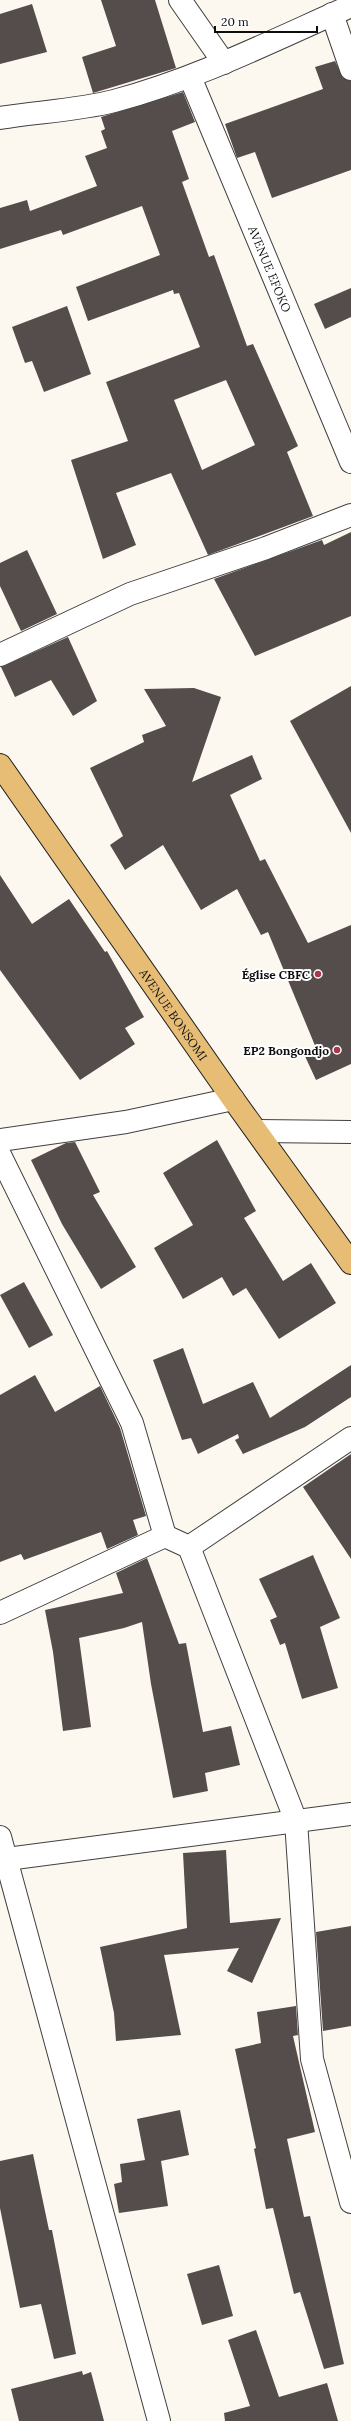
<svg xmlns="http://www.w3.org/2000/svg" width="351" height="2421" font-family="Lora,serif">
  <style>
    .building { fill: #544d4b; fill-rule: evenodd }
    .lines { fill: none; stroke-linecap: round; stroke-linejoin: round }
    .minor-casing { stroke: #404040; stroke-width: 24 }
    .major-casing { stroke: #1e1e1e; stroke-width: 24 }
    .minor { stroke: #fff; stroke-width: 22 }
    .major { stroke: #e7bd76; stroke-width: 22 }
    .poi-dot { fill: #ab374b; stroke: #fff; stroke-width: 1.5 }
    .labels { text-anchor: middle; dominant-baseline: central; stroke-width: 4; stroke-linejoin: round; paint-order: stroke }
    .street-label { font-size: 12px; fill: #0d0d0d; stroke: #fff }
    .poi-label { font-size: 12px; font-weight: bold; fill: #0d0d0d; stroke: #fff; text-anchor: end }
  </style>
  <rect width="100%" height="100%" fill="#fdf8ef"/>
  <g class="building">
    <path d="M101,0h54l21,68 -83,25 -11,-36 34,-11z"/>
    <path d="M32,4l15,48 -47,12v-50z"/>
    <path d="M335,61l8,17 8,3v89l-79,28 -17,-46 -18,6 -12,-34 98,-35 -8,-22z"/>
    <path d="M183,92l12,30 -23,9 17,48 -7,3 27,75 5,-2 33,91 6,-2 45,102 -11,6 26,64 -105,39 -37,-82 -55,20 20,52 -33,14 -32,-99 57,-19 -22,-59 94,-35 -21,-54 -5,1 -1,-4 -85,31 -12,-34 84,-32 -18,-49 -79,29 -2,-5 -61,19v-41l27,-8 3,11 67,-25 -12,-30 22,-8 -6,-17 4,-2 -4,-12zM226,380l29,65 -53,25 -28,-70z"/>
    <path d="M351,288v29l-26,12 -11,-25z"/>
    <path d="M67,306l24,68 -47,18 -12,-31 -7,2 -13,-36z"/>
    <path d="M351,532v84l-96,40 -41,-77 108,-39 2,5z"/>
    <path d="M27,550l30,64 -36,17 -21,-45v-23z"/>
    <path d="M68,637l29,64 -24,15 -22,-36 -36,17 -14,-30z"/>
    <path d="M351,686v147l-61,-112z"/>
    <path d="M194,688l27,9 -29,85 60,-27 10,24 -32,16 30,66 5,-2 43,84 43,-18v139l-35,16 -12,-26 12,-6 -48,-116 -7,3 -24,-46 -36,21 -38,-65 -38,25 -15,-25 13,-9 -33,-68 54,-26 -2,-7 24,-9 -22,-37z"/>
    <path d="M0,875l32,49 37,-25 36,53 2,-1 37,66 -19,11 10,16 -55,36 -80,-110z"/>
    <path d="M217,1140l39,71 -12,7 39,63 28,-18 25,40 -57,36 -33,-51 -13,8 -11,-19 -39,22 -29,-51 39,-23 -30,-52z"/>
    <path d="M75,1142l25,50 -7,3 43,72 -35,22 -39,-65 -31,-64 35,-17z"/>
    <path d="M24,1282l29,53 -24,13 -29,-53z"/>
    <path d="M183,1348l20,56 50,-22 17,36 81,-53v32l-46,30 -62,27 -8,-14 4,-2 -1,-4 -40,20 -7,-16 -9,2 -29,-80z"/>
    <path d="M35,1375l20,37 45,-26 20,42 26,88 -13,4 5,15 -31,14 -6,-17 -77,28 -3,-6 -21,8v-167z"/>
    <path d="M351,1454v105l-48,-72z"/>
    <path d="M313,1555l27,63 -20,9 18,61 -36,11 -17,-56 -5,2 -10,-25 7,-3 -18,-38z"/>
    <path d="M147,1558l32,86 7,-1 17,89 28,-6 9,39 -35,8 3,18 -35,7 -22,-114 -9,-62 -18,6 -45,10 12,89 -28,4 -10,-79 -8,-42 78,-17 -7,-20z"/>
    <path d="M226,1850l4,73 51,-5 -29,65 -25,-12 12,-23 -75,7 17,80 -65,6 -2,-28 -14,-66 87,-19 -4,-75z"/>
    <path d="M351,1926v100l-28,5 -7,-99z"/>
    <path d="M296,2006l2,29 -5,1 22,96 -28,7 17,78 6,-1 34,148 -20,5 -24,-77 -6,2 -21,-86 -7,1 -12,-60 2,-1 -21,-99 26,-6 -4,-31z"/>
    <path d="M180,2110l9,45 -28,6 7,45 -49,7 -5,-29 8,-2 -2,-18 25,-4 -8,-41z"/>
    <path d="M33,2154l16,76h3l24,124 -22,5 -13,-55 -21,4 -20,-100v-47z"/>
    <path d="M219,2265l14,51 -31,9 -15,-51z"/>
    <path d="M256,2330l23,67 48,-14 11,38h-113l-1,-8 26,-7 -22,-66z"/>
    <path d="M82,2371l1,4 8,-3 13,49h-85l-8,-32z"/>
  </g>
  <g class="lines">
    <defs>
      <g id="minor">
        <path d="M180,0l44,63"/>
        <path d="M332,14l19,55"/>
        <path id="s1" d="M190,77l161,385"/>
        <path d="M0,118c36,-6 80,-8 114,-17 83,-22 160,-61 237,-95"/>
        <path d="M0,655l130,-61 136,-46 85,-33"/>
        <path d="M257,1131l94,1"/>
        <path d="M0,1140l126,-18 107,-23"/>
        <path d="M0,1155l132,268 33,113"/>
        <path d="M189,1547l107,274 16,238 39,143"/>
        <path d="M0,1613l165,-77 24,11 162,-109"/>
        <path d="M0,1837l159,584"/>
        <path d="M7,1859l344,-45"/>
      </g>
      <g id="major">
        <path id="s2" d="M0,765l233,334 118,164"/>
      </g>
    </defs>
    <use href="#minor" class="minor-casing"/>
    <use href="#major" class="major-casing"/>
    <use href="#minor" class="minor"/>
    <use href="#major" class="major"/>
  </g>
  <g class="poi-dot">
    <circle cx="318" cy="974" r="4"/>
    <circle cx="337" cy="1050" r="4"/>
  </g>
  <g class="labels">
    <g class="street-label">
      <text stroke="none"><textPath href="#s1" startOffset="208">AVENUE EFOKO</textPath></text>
      <text stroke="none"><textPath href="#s2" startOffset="304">AVENUE BONSOMI</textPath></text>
    </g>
    <g class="poi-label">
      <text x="310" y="974">Église CBFC</text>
      <text x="329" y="1050">EP2 Bongondjo</text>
    </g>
  </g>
  <path d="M215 26v6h102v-6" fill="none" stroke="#0d0d0d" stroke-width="2"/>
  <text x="221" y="26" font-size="12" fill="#0d0d0d" stroke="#ffffff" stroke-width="3" paint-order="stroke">20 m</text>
</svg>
